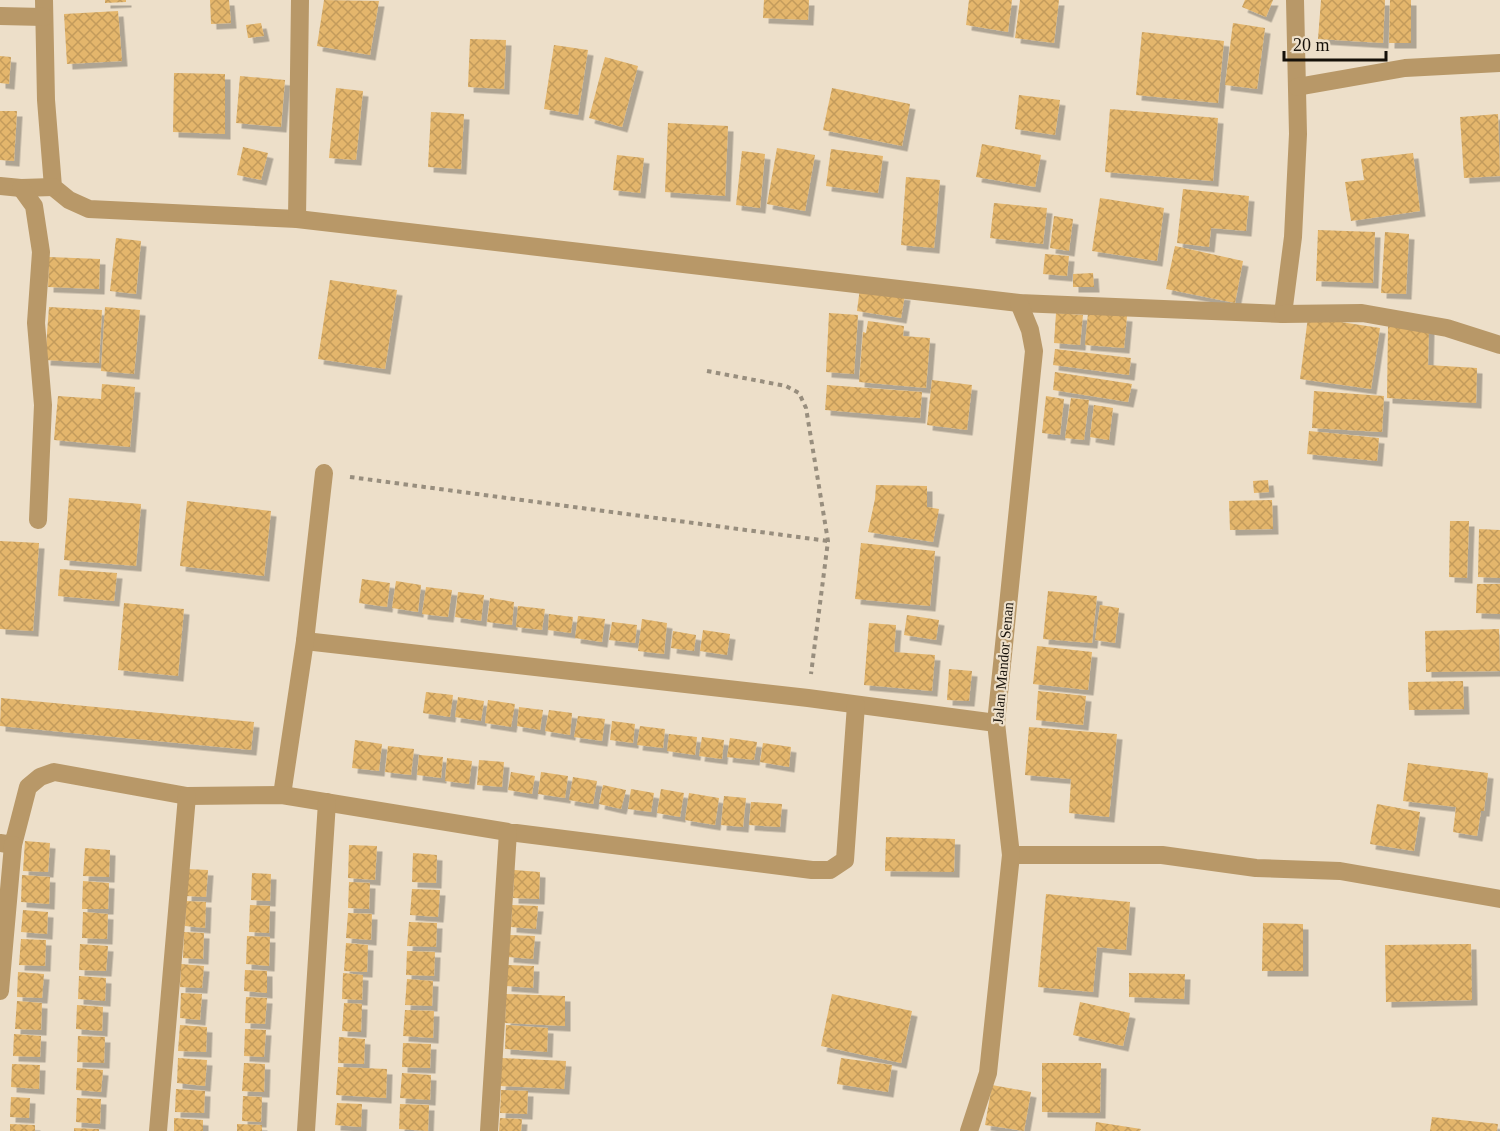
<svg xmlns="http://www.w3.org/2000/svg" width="1500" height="1131" font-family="'Times New Roman',serif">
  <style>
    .building { fill: url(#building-cross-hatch); filter: url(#shadow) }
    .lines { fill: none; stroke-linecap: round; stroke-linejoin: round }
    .path { stroke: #988e7e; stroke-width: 4; stroke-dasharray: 4.5 4.5; stroke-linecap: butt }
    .minor { stroke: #b89868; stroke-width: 18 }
    .labels { text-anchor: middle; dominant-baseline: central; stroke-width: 4.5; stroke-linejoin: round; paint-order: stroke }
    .street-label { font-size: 15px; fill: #151009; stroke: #eddfc9 }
  </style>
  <defs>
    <pattern id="building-cross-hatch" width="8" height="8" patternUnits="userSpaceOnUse" patternTransform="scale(1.5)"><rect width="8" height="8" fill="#e4b66c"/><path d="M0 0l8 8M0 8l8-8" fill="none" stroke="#c39b5c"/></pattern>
    <filter id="shadow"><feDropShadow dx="5.5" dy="5.5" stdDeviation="0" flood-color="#0004"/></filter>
  </defs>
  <rect width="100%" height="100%" fill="#eddfc9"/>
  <g class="building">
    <path d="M105,0h21v2l-21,1z"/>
    <path d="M210,0h19l2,23 -20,1z"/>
    <path d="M324,0l55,1 -9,54 -53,-9z"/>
    <path d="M764,0h45l-1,20 -45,-2z"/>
    <path d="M969,0h43l-4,32 -42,-7z"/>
    <path d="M1020,0h39l-5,43 -39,-5z"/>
    <path d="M1245,0h28l-7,17 -24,-10z"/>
    <path d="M1321,0h64l-2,43 -65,-4z"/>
    <path d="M1390,0h21v43h-22z"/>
    <path d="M118,11l4,50 -55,3 -3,-50z"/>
    <path d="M261,23l3,13 -16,2 -2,-13z"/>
    <path d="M1233,23l32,5 -8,61 -32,-4z"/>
    <path d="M1142,32l82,9 -6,62 -82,-8z"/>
    <path d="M470,39l36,1 -2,49 -36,-2z"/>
    <path d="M554,45l34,5 -10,65 -34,-6z"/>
    <path d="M0,56l11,1 -2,27 -9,-1z"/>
    <path d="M605,57l33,9 -16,61 -33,-9z"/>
    <path d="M174,73l51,1v60l-52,-2z"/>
    <path d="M240,76l45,4 -4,47 -45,-4z"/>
    <path d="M336,88l27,3 -7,69 -27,-2z"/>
    <path d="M832,88l78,16 -8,42 -79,-16z"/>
    <path d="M1019,95l41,5 -5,35 -40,-6z"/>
    <path d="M1110,109l108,9 -5,63 -108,-9z"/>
    <path d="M0,111h17l-3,50 -14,-1z"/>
    <path d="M431,112l33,2 -3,55 -33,-2z"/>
    <path d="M1498,114l2,62 -36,2 -4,-61z"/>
    <path d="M668,123l60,3 -3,70 -60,-4z"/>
    <path d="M982,144l59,11 -6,32 -59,-10z"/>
    <path d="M243,147l25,6 -7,27 -24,-5z"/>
    <path d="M777,148l38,7 -10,56 -38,-7z"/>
    <path d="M831,149l52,7 -5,37 -52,-7z"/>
    <path d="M742,151l23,3 -5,54 -24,-3z"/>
    <path d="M1413,153l7,58 -69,10 -6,-39 19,-2 -3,-21z"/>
    <path d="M617,155l27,3 -4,35 -27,-3z"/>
    <path d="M906,177l34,3 -6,68 -33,-3z"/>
    <path d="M1183,189l66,7 -3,35 -35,-3 -2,19 -32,-4z"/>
    <path d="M1100,198l64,10 -7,53 -65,-10z"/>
    <path d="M994,203l53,5 -4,36 -53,-6z"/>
    <path d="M1054,216l19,3 -4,32 -19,-3z"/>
    <path d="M1318,230l57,2 -2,51 -57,-2z"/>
    <path d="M1385,232l24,2 -3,60 -25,-1z"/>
    <path d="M116,238l25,3 -5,53 -26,-3z"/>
    <path d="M1175,246l68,15 -8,42 -69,-14z"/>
    <path d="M1045,254l24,2 -2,20 -24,-2z"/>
    <path d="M49,257l51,2 -1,30 -51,-2z"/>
    <path d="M1093,273l1,14h-21v-13z"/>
    <path d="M330,280l67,10 -12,79 -67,-10z"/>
    <path d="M860,288l45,7 -4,23 -44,-7z"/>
    <path d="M49,307l53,3 -3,53 -54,-3z"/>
    <path d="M105,307l35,3 -6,64 -33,-3z"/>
    <path d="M829,313l29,2 -4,59 -28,-2z"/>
    <path d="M1056,313l27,2 -3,30 -26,-2z"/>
    <path d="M1088,313l39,3 -3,32 -39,-3z"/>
    <path d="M1308,317l72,11 -9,61 -71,-10z"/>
    <path d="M868,321l36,5 -1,10 27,2 -4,50 -67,-6 4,-50 3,1z"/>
    <path d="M1388,326l41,2 -1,37 49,3 -1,35 -89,-5z"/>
    <path d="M1055,349l76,9 -2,17 -76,-10z"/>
    <path d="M1055,372l77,12 -4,18 -75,-12z"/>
    <path d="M932,380l40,5 -5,45 -40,-5z"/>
    <path d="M102,384l33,3 -5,60 -76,-7 4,-44 43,3z"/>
    <path d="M827,385l95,7 -2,26 -95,-8z"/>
    <path d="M1314,391l70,5 -2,36 -70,-4z"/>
    <path d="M1046,396l18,3 -4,36 -18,-2z"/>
    <path d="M1071,398l18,2 -5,40 -19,-2z"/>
    <path d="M1094,405l19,3 -4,32 -19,-3z"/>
    <path d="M1309,431l70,7 -2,23 -70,-7z"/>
    <path d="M1268,480l1,12 -15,1 -1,-12z"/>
    <path d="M876,485l51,1v21l12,2 -6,33 -65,-10 7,-33z"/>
    <path d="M69,498l72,6 -5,62 -72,-6z"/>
    <path d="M1272,500l1,29 -43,1 -1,-29z"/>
    <path d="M187,501l84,10 -7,65 -84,-10z"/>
    <path d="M1450,521h19l-2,57 -18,-1z"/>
    <path d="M1479,529l21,1v48l-22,-1z"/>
    <path d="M0,541l39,2 -6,88 -33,-2z"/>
    <path d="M861,543l74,8 -5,55 -75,-7z"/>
    <path d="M60,569l57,4 -3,28 -56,-5z"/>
    <path d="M362,579l28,4 -3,24 -28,-4z"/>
    <path d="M396,581l25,4 -3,27 -26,-4z"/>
    <path d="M1477,584h23v30l-24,-1z"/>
    <path d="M426,587l26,3 -4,27 -26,-3z"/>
    <path d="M1048,591l49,5 -5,47 -49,-4z"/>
    <path d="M458,592l26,3 -3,26 -26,-4z"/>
    <path d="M490,598l24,4 -2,23 -25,-3z"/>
    <path d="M124,603l60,6 -6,67 -60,-6z"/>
    <path d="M1100,605l19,3 -4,35 -20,-3z"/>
    <path d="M518,606l27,3 -3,21 -26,-3z"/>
    <path d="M549,614l24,3 -2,16 -23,-3z"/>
    <path d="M907,615l32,5 -3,20 -32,-5z"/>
    <path d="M578,616l27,3 -3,23 -27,-4z"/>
    <path d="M642,619l25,4 -3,31 -26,-3z"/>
    <path d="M612,622l25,3 -2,18 -26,-3z"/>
    <path d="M869,623l27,2 -2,27 41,3 -3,36 -68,-6z"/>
    <path d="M1499,629l1,42 -74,1 -1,-41z"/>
    <path d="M703,630l27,4 -3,21 -27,-4z"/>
    <path d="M673,631l23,4 -2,16 -23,-3z"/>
    <path d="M1037,646l55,6 -4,38 -55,-6z"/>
    <path d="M949,669l23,2 -3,30 -22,-1z"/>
    <path d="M1463,681l1,28 -55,1 -1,-28z"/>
    <path d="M1038,691l48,5 -3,29 -47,-5z"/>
    <path d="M426,692l27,3 -3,22 -27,-4z"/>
    <path d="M458,697l26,4 -3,20 -26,-4z"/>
    <path d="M1,698l253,24 -3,28 -251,-24z"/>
    <path d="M488,700l27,4 -4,23 -26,-4z"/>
    <path d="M519,707l24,3 -3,20 -23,-4z"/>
    <path d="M549,710l23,3 -2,22 -25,-4z"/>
    <path d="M578,716l27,3 -3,22 -28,-4z"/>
    <path d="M612,721l23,3 -2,19 -23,-3z"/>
    <path d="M640,726l25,3 -2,19 -26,-3z"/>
    <path d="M1029,727l88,7 -8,83 -40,-4 2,-34 -46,-4z"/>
    <path d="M669,734l28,3 -2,18 -28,-4z"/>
    <path d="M702,737l22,3 -2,19 -23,-3z"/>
    <path d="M730,738l27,4 -3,18 -27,-3z"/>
    <path d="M355,740l27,4 -3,27 -27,-3z"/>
    <path d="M763,743l28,4 -2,20 -29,-5z"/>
    <path d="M388,746l26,3 -3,26 -26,-3z"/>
    <path d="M419,755l24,2 -2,21 -24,-3z"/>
    <path d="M447,758l25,3 -3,23 -24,-3z"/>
    <path d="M479,760l25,2 -2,25 -25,-2z"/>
    <path d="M1408,763l80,10 -4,38h-3l-4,25 -24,-4 3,-25 -53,-6z"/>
    <path d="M511,772l24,4 -3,18 -24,-4z"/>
    <path d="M541,772l27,4 -3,22 -27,-4z"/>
    <path d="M573,777l24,4 -4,23 -24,-4z"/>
    <path d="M603,785l23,5 -5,19 -22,-5z"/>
    <path d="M631,789l23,4 -3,19 -23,-3z"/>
    <path d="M661,789l23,4 -4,24 -23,-4z"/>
    <path d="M689,793l30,5 -4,27 -30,-5z"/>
    <path d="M724,796l22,2 -3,29 -22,-2z"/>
    <path d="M751,802l31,2 -2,23 -31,-2z"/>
    <path d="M1377,804l43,8 -6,39 -44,-7z"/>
    <path d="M886,837l69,2 -1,33 -69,-1z"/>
    <path d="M25,841l25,2 -2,29 -25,-1z"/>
    <path d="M349,845l28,1 -2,34 -27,-2z"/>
    <path d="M85,848l25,2 -1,27 -26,-1z"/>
    <path d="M413,853l24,2 -1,28 -24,-1z"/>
    <path d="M187,869l21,1 -2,27 -20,-1z"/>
    <path d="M514,870l26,2 -1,27 -26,-1z"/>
    <path d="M252,873l19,1 -1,27 -19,-1z"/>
    <path d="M22,875l28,2 -1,27 -28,-2z"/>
    <path d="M83,881l26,2 -1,26h-26z"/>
    <path d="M349,882l21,1 -1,26 -21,-1z"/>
    <path d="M412,889l28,1 -2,27 -28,-2z"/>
    <path d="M1046,894l84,8 -4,48 -29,-3 -4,45 -55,-5z"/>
    <path d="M186,901l20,1 -1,26 -20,-2z"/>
    <path d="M250,905l20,1 -1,27 -20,-1z"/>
    <path d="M512,905l26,1 -2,23 -25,-2z"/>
    <path d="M23,910l25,2 -1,22 -26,-2z"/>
    <path d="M83,912l25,2 -1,25 -25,-1z"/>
    <path d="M348,913l24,1 -1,26 -25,-2z"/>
    <path d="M409,922l28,1 -1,24 -29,-1z"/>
    <path d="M1263,923l40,1v47h-41z"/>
    <path d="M184,932l20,1 -1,26 -20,-1z"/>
    <path d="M510,935l25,1 -2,23 -25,-2z"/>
    <path d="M247,936l23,1 -1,29 -23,-2z"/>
    <path d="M21,939l25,1 -1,26 -26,-1z"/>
    <path d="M346,943l22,2 -1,27 -23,-1z"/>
    <path d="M80,944l28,2 -2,25 -27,-1z"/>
    <path d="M1471,944l1,56 -86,2 -1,-57z"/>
    <path d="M407,951l28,1 -1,24 -28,-1z"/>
    <path d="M181,964l23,2 -2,22 -22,-1z"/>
    <path d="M507,965l27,1 -1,22 -27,-2z"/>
    <path d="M245,970l22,1v22l-23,-2z"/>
    <path d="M18,972l26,2 -2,24 -25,-1z"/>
    <path d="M343,973l20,2 -1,25 -20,-1z"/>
    <path d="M1129,973l56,1 -1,25 -55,-2z"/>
    <path d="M79,976l27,2 -1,23 -27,-2z"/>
    <path d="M407,979l26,2 -1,25 -27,-1z"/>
    <path d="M181,993l21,1 -2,26 -20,-2z"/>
    <path d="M506,994l59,2v30l-60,-3z"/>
    <path d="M832,994l80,17 -11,52 -80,-17z"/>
    <path d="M246,997l21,1 -2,26 -20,-1z"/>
    <path d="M17,1001l25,2 -1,27 -26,-1z"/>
    <path d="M1080,1002l50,11 -7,33 -50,-11z"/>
    <path d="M344,1003l18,1 -1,28 -19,-1z"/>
    <path d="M77,1005l26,2 -1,24 -26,-2z"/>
    <path d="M405,1010l29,1 -1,27 -30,-2z"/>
    <path d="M180,1025l27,2 -1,25 -28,-1z"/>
    <path d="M506,1025l42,3 -1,24 -42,-3z"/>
    <path d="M245,1029l21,1 -2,27 -20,-1z"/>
    <path d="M14,1034l27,2 -1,21 -27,-1z"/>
    <path d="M78,1036l27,1 -1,26 -27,-1z"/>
    <path d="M339,1037l26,2 -1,25 -26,-1z"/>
    <path d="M403,1043l28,1 -1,24 -28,-1z"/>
    <path d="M178,1058l29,2 -2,26 -28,-3z"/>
    <path d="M502,1058l64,3 -2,28 -64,-3z"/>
    <path d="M841,1058l51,7 -4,27 -51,-8z"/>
    <path d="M244,1063l21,1 -1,28 -22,-1z"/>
    <path d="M1042,1063h59l-1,50 -58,-1z"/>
    <path d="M12,1064l28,1 -1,24 -28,-2z"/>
    <path d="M338,1067l49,2 -1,29 -50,-3z"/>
    <path d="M77,1068l26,2 -2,22 -25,-2z"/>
    <path d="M402,1073l29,2 -1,25 -30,-2z"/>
    <path d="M992,1085l39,7 -7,39 -39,-6z"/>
    <path d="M176,1089l29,2 -1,22 -29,-1z"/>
    <path d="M501,1090l27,1 -1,23 -27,-1z"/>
    <path d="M243,1096l19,1 -1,25 -19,-1z"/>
    <path d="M11,1097l19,1 -1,20 -19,-1z"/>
    <path d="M77,1098l24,1 -1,25 -24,-2z"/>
    <path d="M337,1103l25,1 -1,23 -26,-2z"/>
    <path d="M400,1104l29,1 -1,26 -29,-2z"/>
    <path d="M1432,1117l66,7 -1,7h-67z"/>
    <path d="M174,1118l29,2v11h-29z"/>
    <path d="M500,1118l22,1 -1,12h-22z"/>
    <path d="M1096,1122l45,7 -1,2h-45z"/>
    <path d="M10,1124l25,1v6h-25z"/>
    <path d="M237,1124l25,1v6h-25z"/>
    <path d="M74,1128l25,1v2h-25z"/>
  </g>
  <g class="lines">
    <g class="path">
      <path d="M707,371l79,15 13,7 7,15 22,133 -17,133"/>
      <path d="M350,477l478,64"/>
    </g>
    <g class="minor">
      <path d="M44,0l2,100 7,87 16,13 20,9 208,10 722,84 264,11 10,-77 5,-103 -3,-134"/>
      <path d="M0,16l44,1"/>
      <path d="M1297,87l108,-19 95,-5"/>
      <path d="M0,186l21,2 32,-1"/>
      <path d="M21,188l13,18 7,46 -5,71 7,82 -5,115"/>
      <path d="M297,219l3,-219"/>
      <path d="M1283,314l79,-1 85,15 53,17"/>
      <path d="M305,641l503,57 188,25"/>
      <path d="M282,795l23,-154 19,-168"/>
      <path d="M0,843l13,2 15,-58 12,-10 14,-5 133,24 95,-1 226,37 304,38h18l15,-10 11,-155"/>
      <path d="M1011,855h151l94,13 84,3 160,28"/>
      <path d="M0,991l13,-146"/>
      <path d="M158,1131l29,-335"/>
      <path d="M306,1131l21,-329"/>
      <path d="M489,1131l19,-299"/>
      <path d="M969,1131l19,-58 23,-218 -15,-132 38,-372 -4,-21 -11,-27"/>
    </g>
  </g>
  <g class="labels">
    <g class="street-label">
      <text transform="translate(1003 663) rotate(-85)">Jalan Mandor Senan</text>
    </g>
  </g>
  <path d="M1284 51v9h102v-9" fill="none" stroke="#151009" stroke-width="3"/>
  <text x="1293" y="51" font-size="18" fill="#151009" stroke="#eddfc9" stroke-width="4.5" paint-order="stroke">20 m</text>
</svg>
